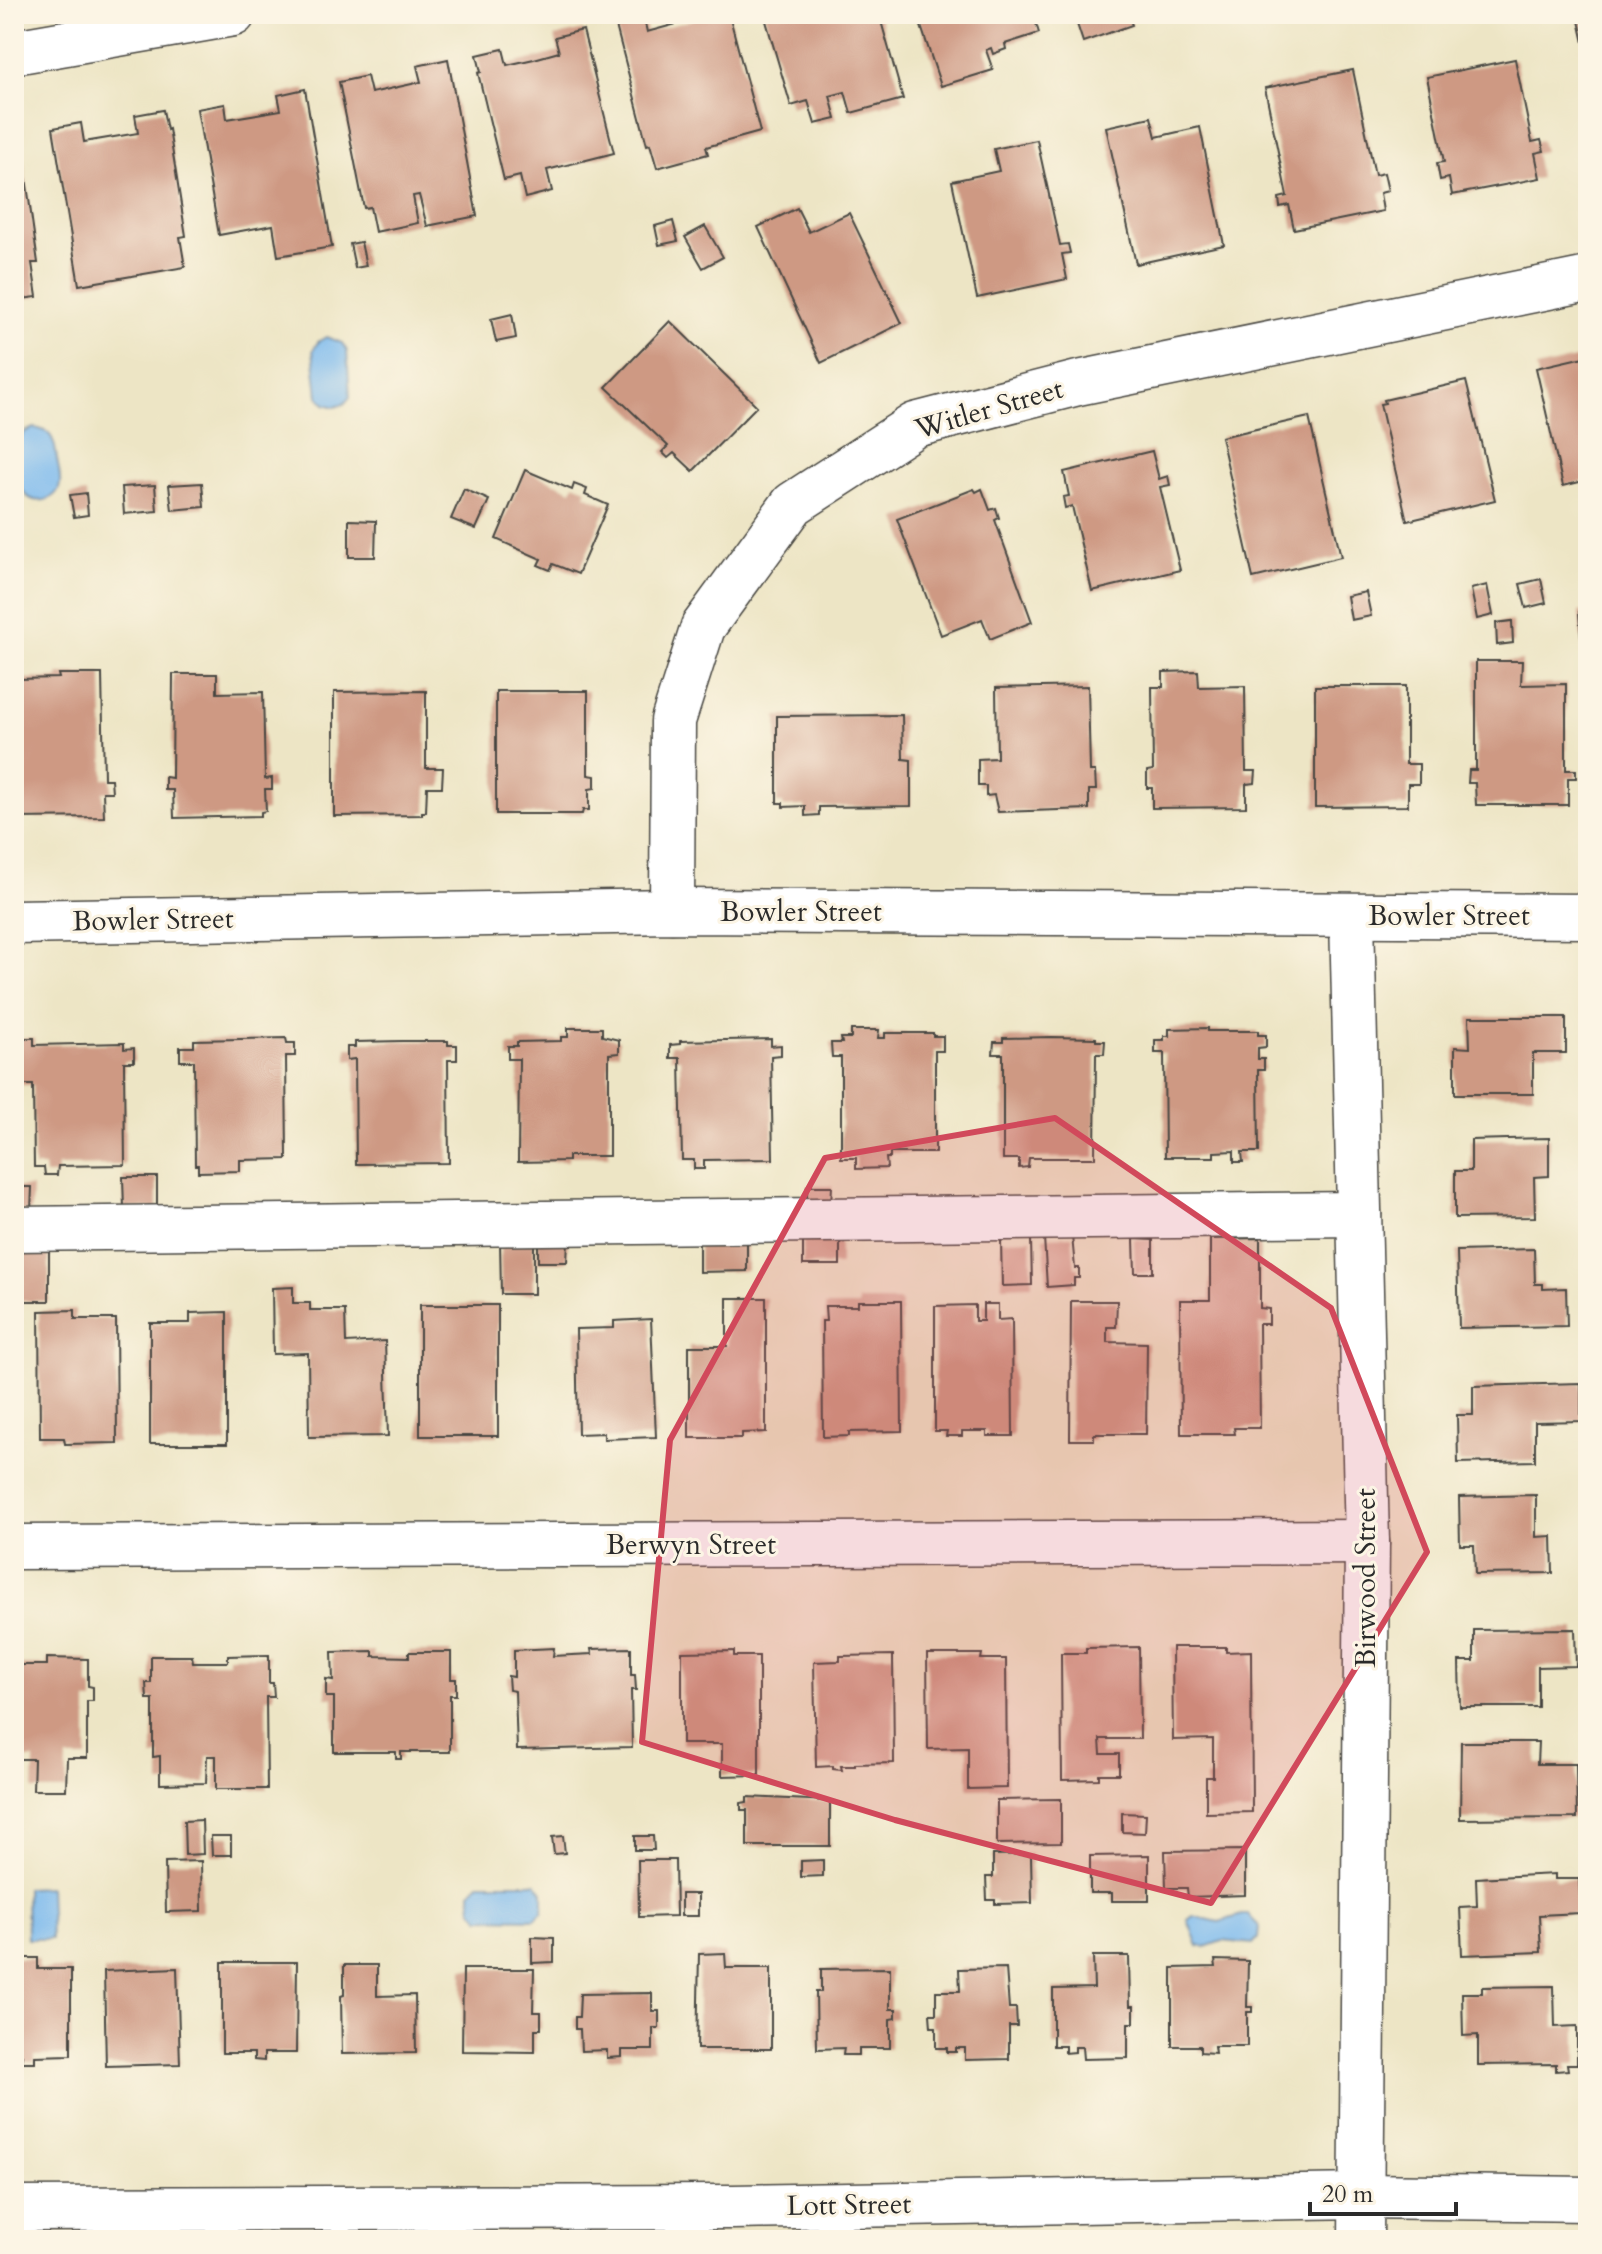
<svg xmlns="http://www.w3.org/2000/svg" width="1602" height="2254" font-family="Cardo,serif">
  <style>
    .water { fill: #7ab9ee; stroke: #52728c; stroke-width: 2 }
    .building { fill: #ce9983 }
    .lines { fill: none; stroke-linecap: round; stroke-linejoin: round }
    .minor-casing { stroke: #484742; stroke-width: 47 }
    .minor { stroke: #fff; stroke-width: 44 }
    .marked { fill: #d1495b; fill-opacity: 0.2; stroke: #d1495b; stroke-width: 6; stroke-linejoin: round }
    .labels { text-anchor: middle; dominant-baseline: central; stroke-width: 6; stroke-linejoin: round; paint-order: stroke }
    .street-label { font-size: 28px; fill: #2b2b2b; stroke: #fcf5e5 }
  </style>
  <rect width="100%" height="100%" fill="#fcf5e5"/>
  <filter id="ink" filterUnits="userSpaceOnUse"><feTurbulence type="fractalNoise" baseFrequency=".0125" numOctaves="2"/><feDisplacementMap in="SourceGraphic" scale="16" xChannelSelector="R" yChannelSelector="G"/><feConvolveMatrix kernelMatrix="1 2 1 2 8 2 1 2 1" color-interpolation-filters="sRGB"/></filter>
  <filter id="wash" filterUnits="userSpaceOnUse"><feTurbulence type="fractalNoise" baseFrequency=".006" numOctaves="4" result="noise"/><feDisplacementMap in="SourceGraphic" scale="32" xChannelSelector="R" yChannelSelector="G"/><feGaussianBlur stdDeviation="1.8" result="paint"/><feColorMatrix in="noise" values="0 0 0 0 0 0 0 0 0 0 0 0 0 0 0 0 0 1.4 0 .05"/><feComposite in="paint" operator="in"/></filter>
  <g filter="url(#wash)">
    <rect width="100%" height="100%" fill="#ede5c5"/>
    <g class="water">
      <path d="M326,337l16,6 5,8 3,46 -6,7 -9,3 -10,-3 -7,-8 -5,-46 5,-8z"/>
      <path d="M34,428c16,2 20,10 22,25 1,9 5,22 4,31 -2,16 -24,22 -34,11 -9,-9 -10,-36 -9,-48 1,-7 5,-12 9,-16z"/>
      <path d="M479,1883h57l7,9v19l-8,8 -55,-1 -8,-9 -1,-17z"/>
      <path d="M49,1887l2,52h-24l-1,-51z"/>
      <path d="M1242,1915h6l11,11 -1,12 -5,6 -31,-3 -17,6 -7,-1 -10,-26 5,-4 26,6z"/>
    </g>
    <g id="blocks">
      <g class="building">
        <path d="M701,14h28l31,118 -54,15 2,7 -51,14 -7,-24 -3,1 -32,-123 28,-7 4,17 55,-15z"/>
        <path d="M764,14h115l24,85 -52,14 -6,-21 -15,4 6,23 -21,5 -7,-23 -17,5z"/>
        <path d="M917,14h116l6,19 -34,11 1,5 -13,5 -2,-6 -5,2 7,20 -52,16z"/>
        <path d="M1070,14h77v1l-17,5 2,5 -49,17 -7,-21 -3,2z"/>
        <path d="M1588,14v42h-1l-9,-40z"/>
        <path d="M583,30l31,123 -67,17 5,21 -27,7 -5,-22 -16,4 -26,-107 3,-1 -4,-17 26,-6 4,16 27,-6 25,-7 -4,-15z"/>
        <path d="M448,59l29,157 -50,10 -8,-31 -6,1 5,27 -43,9 -5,-25 -6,1 -25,-126 28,-6 4,17 50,-11 -4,-16z"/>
        <path d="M1515,59l17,83 9,-2 3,11 -9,2 5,25 -88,17 -3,-17 -9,2 -3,-17 7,-1 -17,-85z"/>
        <path d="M1353,70l22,105 9,-2 4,18 -8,2 3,18 -89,18 -5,-24 -9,2 -1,-9 8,-2 -22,-108z"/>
        <path d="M305,89l27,158 -54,9 -5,-31 -54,10 -22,-126 28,-5 2,15 54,-9 -3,-15z"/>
        <path d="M163,110l4,20 2,-1 17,107 -6,1 5,30 -106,18 -26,-157 28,-5 3,19 54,-9 -3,-18z"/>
        <path d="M1151,117l5,20 44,-10 24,118 -88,19 -30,-137z"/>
        <path d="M20,135l18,128h-6l5,34 -23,3v-164z"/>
        <path d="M1037,140l23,105 8,-1 2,9 -8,1 5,25 -90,19 -25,-117 47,-10 -5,-22z"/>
        <path d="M797,208l12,24 40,-19 53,110 -81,40 -63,-136z"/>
        <path d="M673,221l5,20 -19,4 -4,-19z"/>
        <path d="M705,226l18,31 -20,11 -18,-31z"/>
        <path d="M361,242l5,24 -11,2 -5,-24z"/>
        <path d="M512,314l4,24 -20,4 -5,-23z"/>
        <path d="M670,321l87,85 -64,65 -19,-18 -6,5 -6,-6 6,-6 -62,-59z"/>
        <path d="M1588,356v124l-25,6 -27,-118z"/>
        <path d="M1466,381l29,119 -88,21 -27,-117 5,-1 -1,-3z"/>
        <path d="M1309,417l32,140 -88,21 -32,-141z"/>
        <path d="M1152,451l7,28 9,-3 2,9 -10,2 20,83 -88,21 -20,-85 -7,2 -2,-11 6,-1 -5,-24z"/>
        <path d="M525,470l47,20 2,-6 13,5 -2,6 23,10 -30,69 -25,-10 -3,6 -12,-5 3,-6 -45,-20z"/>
        <path d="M202,483l2,24 -32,3 -3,-25z"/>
        <path d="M155,485l2,26 -33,3 -2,-27z"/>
        <path d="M464,489l25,11 -13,29 -25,-10z"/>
        <path d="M974,489l2,3 6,-3 8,21 6,-2 3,10 -4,2 37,102 -42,17 -8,-20 -41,16 -44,-116z"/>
        <path d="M86,493l2,22 -14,2 -4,-22z"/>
        <path d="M349,520l27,1 -1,36h-26z"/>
        <path d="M1541,579l5,24 -20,5 -6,-24z"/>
        <path d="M1487,585l6,30 -16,4 -6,-30z"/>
        <path d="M1366,592l5,24 -20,4 -4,-24z"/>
        <path d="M1588,611v26l-7,1 -2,-26z"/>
        <path d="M1512,621l1,22 -16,2 -1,-22z"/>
        <path d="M1476,661h46l-1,24 45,-1v86h10v8h-8v27h-92l-1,-22h-7l1,-13h7z"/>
        <path d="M1198,671l1,16 46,-1 1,85h10l-1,12 -9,1v23l-94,1v-20h-5v-17l6,-1 -1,-83h11v-15z"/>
        <path d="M58,674h44l2,105h7l1,13h-9l1,25 -90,1v-124l3,-1v-14l42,-1z"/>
        <path d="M173,674h44v19l46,-1 2,87 7,-1v11h-7l1,22 -5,1v4l-87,2 -1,-28h-8v-13l7,1z"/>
        <path d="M1088,686l2,85h5l1,19h-7v19l-91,3 -4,-17 -8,1v-10h-8v-27l19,-1 -1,-70z"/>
        <path d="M1315,686h91v78h13v20h-11v22l-93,1z"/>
        <path d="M426,691v77h17l-1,19h-15l-1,25h-4v3l-88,1v-124z"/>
        <path d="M496,691h92v84l7,1v12l-6,1v21h-6l-1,4h-86z"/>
        <path d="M902,715l1,44 8,1v46l-92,1v8l-14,1v-10l-22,1v-4h-6v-87z"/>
        <path d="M1469,1017h97v36h-33v41h-78v-47l15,1z"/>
        <path d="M568,1028h34v8l17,4v13l-10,1v102h-41v5l-50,1 1,-103h-11v-13h9v-4l44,-1v-4h7z"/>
        <path d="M1208,1028v3h50v4h8v12l-8,1v11h6v11h-6l1,82h-17l1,10h-9v-11l-20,1v5h-49l-1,-104h-9v-13h9v-4h5v-7z"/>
        <path d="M851,1030h28l-1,8h7v-5h48v3h10v15h-8v102h-45v5h-4l1,10 -31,1v-11h-15v-101h-9l-1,-14h11l-1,-5h10z"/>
        <path d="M1052,1037l44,1v3h9l-1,13h-8l-1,104h-66l-1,9 -9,1v-9h-16v-105h-10l1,-12h9v-4z"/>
        <path d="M18,1038h16v7l90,-2v6l10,-1v14h-10l1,103 -67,1 -1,9h-12l-1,-8h-10l-1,-82h-19v-36h4z"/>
        <path d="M286,1038l1,5h8v13h-9l1,103 -47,1v11l-42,1v-7h-3l-1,-104h-14v-14h14v-7z"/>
        <path d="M771,1039v7l10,-1v10l-10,1 2,103 -69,1v9h-10v-9h-12l-2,-102h-10v-13l10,-1v-3z"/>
        <path d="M402,1041h46v4h9v15h-9l1,103 -93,1 -1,-105 -8,1v-13h8v-5z"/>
        <path d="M1549,1138v38l-15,1 1,40 -80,1v-47h16v-31z"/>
        <path d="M123,1177h34v31h-33z"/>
        <path d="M807,1186h25l-1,17 -24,1z"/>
        <path d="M14,1187h18l-1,24h-17z"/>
        <path d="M1072,1236l3,32h4v10h-5v7l-27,2 -3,-50z"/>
        <path d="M1260,1238v70l9,1v15h-10l1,104h-26l1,6h-54l-1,-134h30v-61z"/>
        <rect x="803" y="1239" width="37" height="26"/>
        <path d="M1031,1239l1,46 -30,1 -1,-46z"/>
        <path d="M1134,1239l19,1v33h-18z"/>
        <path d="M538,1240h30l-1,22h-29z"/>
        <path d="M500,1241h34v53h-33z"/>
        <path d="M747,1242v29l-48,1v-29z"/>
        <rect x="14" y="1243" width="35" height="58"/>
        <path d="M1534,1249l1,35h8v5l23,-1 1,38 -108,2 -2,-77z"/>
        <path d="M293,1287v16h17v7h35l1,33 39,-2 3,95 -79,1 -1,-84 -35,1 -1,-66z"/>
        <path d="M727,1298h39v134l-24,1v5h-53v-92h38z"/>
        <path d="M858,1301h43l1,130 -53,1v4l-26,1 -1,-116h4l-1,-15h33z"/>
        <path d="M1071,1301h46l-1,26h-9v15l40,1 -1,91h-52v6h-24z"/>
        <path d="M983,1304h15v16l14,-1 1,117h-26v-5h-25v5h-16l1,-5h-12v-125l40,-1v16h8z"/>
        <rect x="420" y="1305" width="78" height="131"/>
        <path d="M75,1310v9h41l1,124 -52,1 -1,-6h-24l-1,-127z"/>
        <path d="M227,1312v132h-77v-121h40v-10z"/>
        <path d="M651,1319l5,118 -52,2v-6l-26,1 -2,-105 38,-1v-7z"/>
        <path d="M1581,1383v38l-46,1v39l-77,2 -1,-48h16v-29z"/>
        <path d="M1536,1495v42l16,-1 1,37 -78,1 -1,-29h-14l-1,-48z"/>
        <path d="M1575,1629l1,37 -38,1v40h-78l-1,-46h15v-31z"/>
        <path d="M1139,1647l1,92h-40l1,15h18v20h-20v5l-37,1 -1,-127h25v-5z"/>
        <path d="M1172,1647h54v5l25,-1 1,161 -46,1v-36h7v-38l-40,1z"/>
        <path d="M554,1648l-1,8 39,-2 -1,-5 40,-1v27h4l1,15h-5l1,57 -115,3 -2,-59 -6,-1 -1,-14 6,1v-27z"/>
        <path d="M373,1651v5l36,1v-5h42v27h5v16h-6v57h-49v7h-5v-7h-62v-55h-8v-18l7,1 -1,-28z"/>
        <path d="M734,1651v5h25v119l-37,1v-32h-40v-92z"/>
        <path d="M927,1654h55l-1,5h25l1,129 -39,1v-41l-40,1z"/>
        <path d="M269,1655v28h4l1,14h-8l1,92h-51v-33h-9l-1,27 -46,1v-28l-7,1v-58h-6l-1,-16h5v-27h41l1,6h35v-6z"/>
        <path d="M893,1655l1,108 -39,1v2h-14l1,4 -9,-1v-3l-17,1 -2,-105 26,-1v-5z"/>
        <path d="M47,1658l41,1v27l5,1v14h-6v57h-20l-1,32h-33l1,-31h-20v-94h33z"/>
        <path d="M1461,1742h77l-1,22h39l1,54 -117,1z"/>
        <path d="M747,1797l83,4v45h-83v-36h-6v-7l6,-1z"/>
        <path d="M1061,1799v44l-64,1v-44z"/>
        <path d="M1122,1813l24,1 -1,19 -23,-1z"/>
        <path d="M202,1820l1,34 -18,1 -1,-34z"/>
        <path d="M211,1836h20v19h-19z"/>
        <path d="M563,1836l2,17 -11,1 -2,-17z"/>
        <path d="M635,1836h18l1,14h-19z"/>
        <path d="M1245,1850v45l-57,2 -1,-9h-21l-1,-37z"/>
        <path d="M1031,1854l1,49 -37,1v-4h-8l-1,-23h7v-22z"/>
        <path d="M1149,1855v46h-37v-8h-22v-37z"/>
        <path d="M638,1860h37l1,56 -37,1z"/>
        <path d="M823,1860v16l-22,1v-16z"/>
        <path d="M201,1861l1,50 -36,1 -1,-50z"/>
        <path d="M1555,1874v5h24l2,34 -42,2 2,37 -79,3 -2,-48 17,-1 -1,-28z"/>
        <rect x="681" y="1894" width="17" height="22"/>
        <path d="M532,1937l22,1v24l-22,1z"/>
        <path d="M725,1953l1,15h45v81h-74l2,-95z"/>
        <path d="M1093,1956h36l1,50h4v17h-6v35l-45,1 -1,-12h-7v5l-10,1v-7h-12v-57l41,-1z"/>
        <path d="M14,1958h24v11h33v86l-36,1v6h-14l1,-7h-8z"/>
        <path d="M1215,1960l33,1 -1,46h5v5h-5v34h-33l1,7 -15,-1v-6h-28v-78l44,-1z"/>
        <path d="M222,1962h75l-1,91h-32v8l-10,-1v-7h-32z"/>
        <path d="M344,1965h33v31l38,-1 1,58 -74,1 -1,-58 3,-1z"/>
        <path d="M177,1968l3,96 -74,2 -2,-95z"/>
        <path d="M890,1968v41h6v9l-6,1v29h-31v7h-16l1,-7 -27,1 -1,-57h5v-23z"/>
        <path d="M1006,1968l3,40h7l1,18h-8v33l-44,1v-12h-9v4h-9v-4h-11v-21h-5l-1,-13h6v-23h24l-1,-22z"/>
        <path d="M463,1969h71l-1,43h8v17h-6v23l-73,-1z"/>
        <path d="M1554,1986l1,41 22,-1v38h-10l1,6 -12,1v-7l-78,1v-30l-15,1 -1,-43h20v-6z"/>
        <path d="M652,1993v18h7v17h-6v22h-31v7l-15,1v-8l-26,1 -1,-22h-5v-12h4l1,-23z"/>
      </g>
    </g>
  </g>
  <g filter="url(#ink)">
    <use href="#blocks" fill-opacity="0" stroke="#484742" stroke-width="2"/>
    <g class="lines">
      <defs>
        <g id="minor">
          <path d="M14,52l219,-38"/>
          <path d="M672,911l1,-190 30,-94 90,-123 122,-79 163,-42 510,-104"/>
          <path d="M1352,917l15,625 -6,698"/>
          <path d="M14,922l658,-11 916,5"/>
          <path d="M14,1229l1345,-15"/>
          <path d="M14,1547l1353,-5"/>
          <path d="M14,2209l719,-2 628,-11 227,3"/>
        </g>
      </defs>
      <use href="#minor" class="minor-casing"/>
      <use href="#minor" class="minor"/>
    </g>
  </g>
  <path class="marked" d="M1055,1118l276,190 96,244 -216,351 -316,-83 -253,-78 28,-302 155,-282z"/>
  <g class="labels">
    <g class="street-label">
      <text transform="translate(989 409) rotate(-16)">Witler Street</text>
      <text x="801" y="912">Bowler Street</text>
      <text x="1449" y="916">Bowler Street</text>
      <text transform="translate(153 920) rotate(-1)">Bowler Street</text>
      <text x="691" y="1545">Berwyn Street</text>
      <text transform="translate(1366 1578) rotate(-90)">Birwood Street</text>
      <text transform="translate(849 2205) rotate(-1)">Lott Street</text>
    </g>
  </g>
  <rect width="1602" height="2254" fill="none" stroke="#fcf5e5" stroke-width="48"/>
  <path d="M1310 2202v12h146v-12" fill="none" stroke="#2b2b2b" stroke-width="4"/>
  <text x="1322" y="2202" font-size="24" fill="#2b2b2b" stroke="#fcf5e5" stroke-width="6" paint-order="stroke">20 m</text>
</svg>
